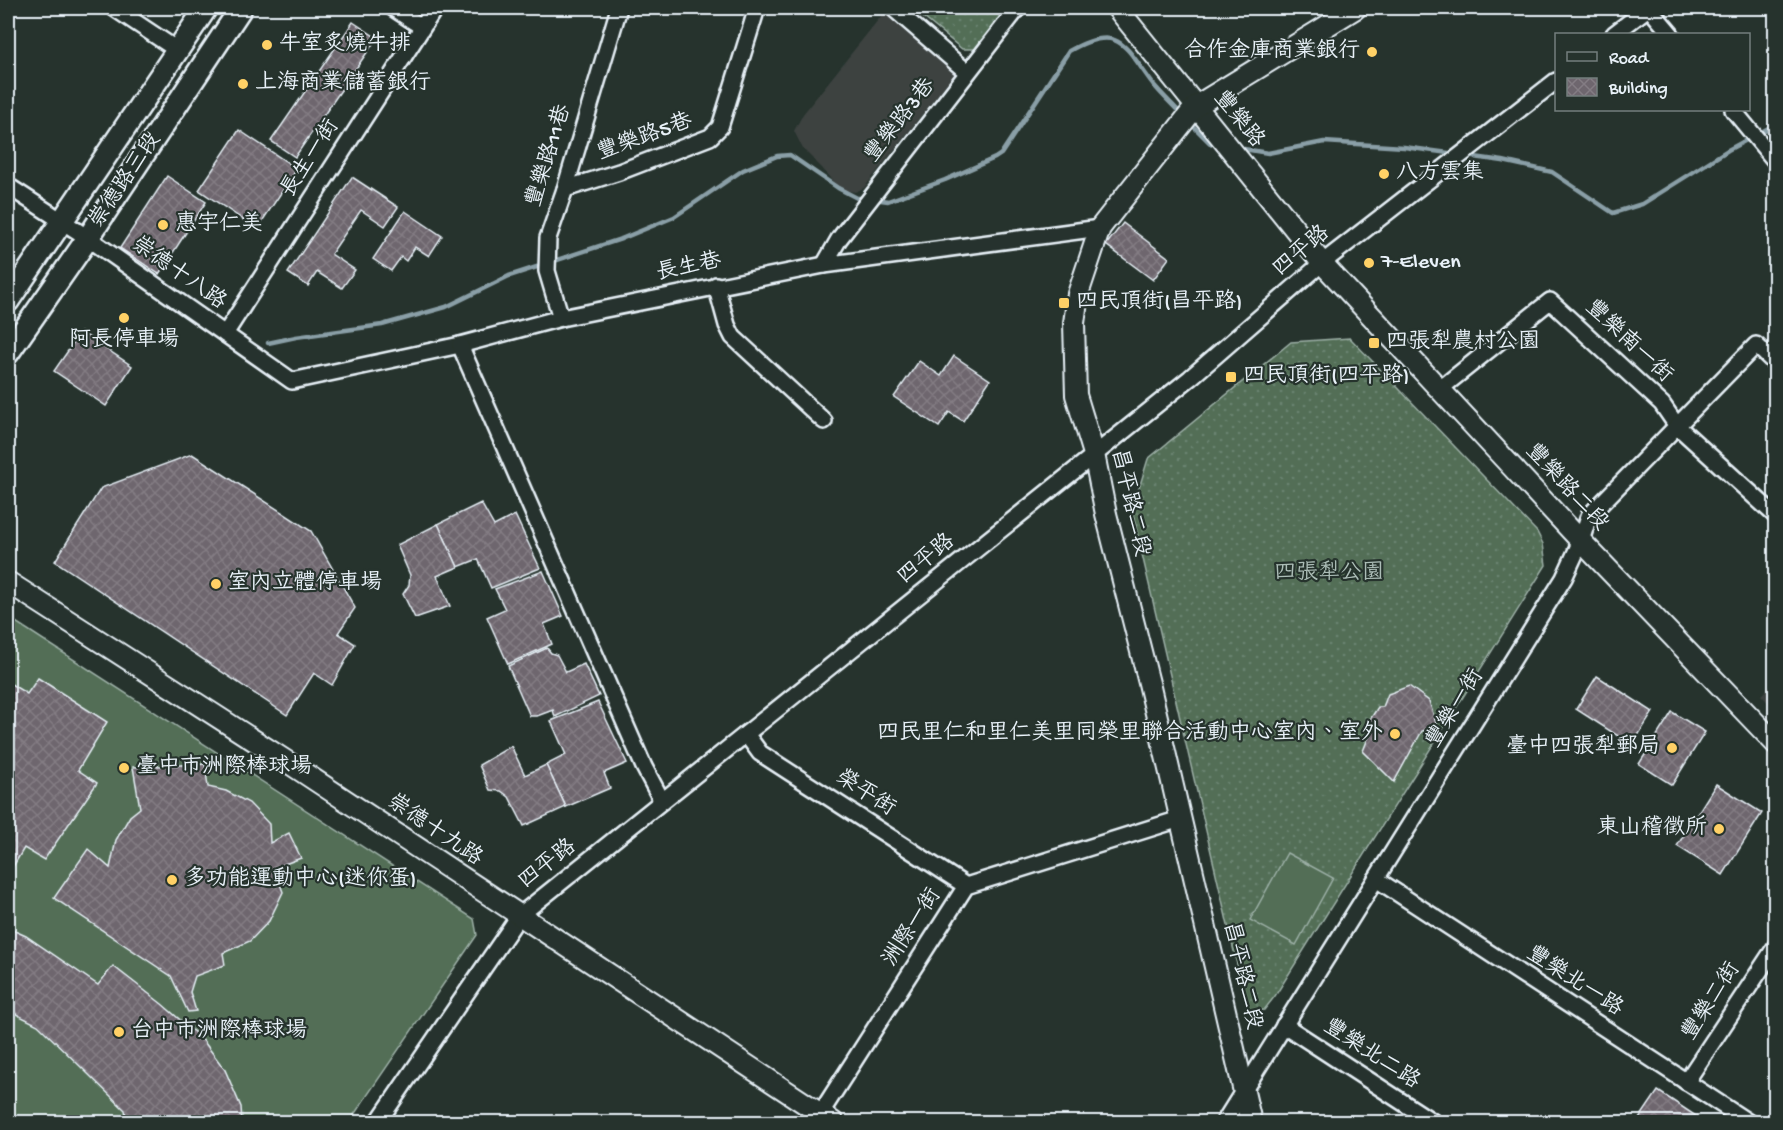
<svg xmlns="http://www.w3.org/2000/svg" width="1783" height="1130" font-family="'Gochi Hand','LXGW WenKai TC',sans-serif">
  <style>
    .built { fill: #3c4240 }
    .grass { fill: url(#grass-dots); stroke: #9db0a7; stroke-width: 1.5 }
    .garden { fill: #526e56; stroke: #9db0a7; stroke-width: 1.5 }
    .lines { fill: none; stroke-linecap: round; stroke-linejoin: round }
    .stream { stroke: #8a9fa7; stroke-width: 4.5 }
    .building { fill: url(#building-cross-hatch); stroke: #e8f1f8; stroke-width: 1.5 }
    .minor-casing { stroke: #e8f1f8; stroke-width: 20 }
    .tertiary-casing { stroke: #e8f1f8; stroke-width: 24 }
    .secondary-casing { stroke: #e8f1f8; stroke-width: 26 }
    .minor { stroke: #26332d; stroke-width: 15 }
    .tertiary { stroke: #26332d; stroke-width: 20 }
    .secondary { stroke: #26332d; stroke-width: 21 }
    .poi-dot { fill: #ffd166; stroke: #26332d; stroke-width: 2 }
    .labels { text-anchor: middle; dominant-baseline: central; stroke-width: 4.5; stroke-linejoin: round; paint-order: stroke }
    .poi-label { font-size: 22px; fill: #e8f1f8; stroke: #26332d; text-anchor: start }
    .street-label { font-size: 22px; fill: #e8f1f8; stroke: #26332d }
    .park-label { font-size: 22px; fill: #acbdb7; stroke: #26332d }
  </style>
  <defs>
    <pattern id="grass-dots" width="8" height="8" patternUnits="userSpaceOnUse" patternTransform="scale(1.5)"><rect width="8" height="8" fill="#526e56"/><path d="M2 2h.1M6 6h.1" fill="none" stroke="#6b836f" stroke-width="1.8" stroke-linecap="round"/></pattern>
    <pattern id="building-cross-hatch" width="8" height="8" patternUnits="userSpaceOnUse" patternTransform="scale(1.5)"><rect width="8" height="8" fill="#6e666e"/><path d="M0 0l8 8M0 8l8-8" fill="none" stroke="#837c83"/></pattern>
  </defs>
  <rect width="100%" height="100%" fill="#26332d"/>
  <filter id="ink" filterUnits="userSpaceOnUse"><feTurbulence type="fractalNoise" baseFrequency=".0167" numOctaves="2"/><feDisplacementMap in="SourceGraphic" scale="12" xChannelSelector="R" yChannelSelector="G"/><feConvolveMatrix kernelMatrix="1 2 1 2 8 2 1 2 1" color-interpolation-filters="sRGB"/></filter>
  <g filter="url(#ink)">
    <g class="built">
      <path d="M886,10l54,47 14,17 -90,114 -9,4 -11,-2 -11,-8 -11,-14 -19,-19 -9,-18 9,-17z"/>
      <path d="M1775,682v28l-14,-15z"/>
    </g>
    <g class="grass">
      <path d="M912,8h96l-33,41h-13z"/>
      <path d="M1350,338l187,194 6,12 3,21 -271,431 -11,14 -16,2 -116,-501 16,-52 143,-117z"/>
    </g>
    <g class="garden">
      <path d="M8,617l466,302 3,16 -128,187h-341z"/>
      <path d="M1287,853l46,25 -37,67 -46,-25z"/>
    </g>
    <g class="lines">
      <g class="stream">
        <path d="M1190,123l20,20 8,2"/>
        <path d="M1238,148l30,5 56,-11 80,5 52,7"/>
        <path d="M1467,156l36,5 49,11 61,41 29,-9 86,-54 48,-26"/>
        <path d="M874,199l14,2 57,-21 50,-22 6,-4 68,-103c51,-29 56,-4 84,33 9,11 20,21 29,31"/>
        <path d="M551,262l70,-23 53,-22 69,-47 34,-14 13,-1 48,33 19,10h8"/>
        <path d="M268,343l28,-6 86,-12 64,-18 63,-31 34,-11"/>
      </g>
    </g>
    <g class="building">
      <path d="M353,22l24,16 -82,119 -24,-16z"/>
      <path d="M239,130l58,39 -40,60 -58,-39z"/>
      <path d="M167,176l39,26 -47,72 -39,-26z"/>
      <path d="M352,177l46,30 -13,19 -24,-16 -30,44 24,16 -13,18 -25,-16 -9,14 -20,-13z"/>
      <path d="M405,211l37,25 -13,20 -14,-9 -9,14 -5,-4 -10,14 -18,-12z"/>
      <path d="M1123,223l46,35 -16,22 -47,-35z"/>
      <path d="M81,332l51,34 -26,40 -52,-35z"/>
      <path d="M954,356l36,24 -27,41 -14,-9 -10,15 -45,-30 25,-36 22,15z"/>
      <path d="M192,454l119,77 44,77 -17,25 17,11 -23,41 -18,-12 -27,42 -232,-154 46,-73z"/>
      <path d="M481,503l13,23 21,-11 25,53 -49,20 -13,-29 -20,8 -20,-43z"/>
      <path d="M438,524l20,43 -21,9 13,30 -35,12 -12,-24 6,-9 1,-10 -13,-30z"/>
      <path d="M543,571l20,45 -19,8 8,20 -44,20 -21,-47 18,-8 -10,-20z"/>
      <path d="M547,648l4,5 6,2 9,17 18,-8 15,32 -44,21 -2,-7 -16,6h-7l-22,-50z"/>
      <path d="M1597,676l56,36 -21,33 -56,-36z"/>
      <path d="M38,678l69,44 -29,48 19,13 -53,77 -20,-12 -16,27v-193l19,12z"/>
      <path d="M1409,686l20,15 8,25 -15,5 -28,51 -31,-31 6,-15v-15l9,-14h5l5,-13z"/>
      <path d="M598,702l29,61 -23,10 6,15 -44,19 -20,-42 20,-10 -15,-34z"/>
      <path d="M1672,712l33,20 -33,53 -33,-21z"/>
      <path d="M511,746l14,29 21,-10 20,42 -42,19 -15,-29 -8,-6 -11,-1 -11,-25z"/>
      <path d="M205,764l3,23 18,4 23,12 20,21 1,19 19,-10 12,25 -27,10 9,24 -14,29 -19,20 -27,12 2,12 -30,11 -5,16 6,19 -8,1 -17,-36 -117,-78 34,-49 22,19 6,-28 14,-24 10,-8 -7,-41z"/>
      <path d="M1716,784l46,29 -39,62 -46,-29z"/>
      <path d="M8,928l18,8 72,49 15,-19 49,38 40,35 23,31 16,37 1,15h-115l-2,-12 -87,-85 -30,-15z"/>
      <path d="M1658,1091l47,31h-68z"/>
    </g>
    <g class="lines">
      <defs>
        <g id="minor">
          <path d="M114,8l63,42"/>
          <path d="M393,8l29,19"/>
          <path d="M893,8l74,64"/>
          <path d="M1649,8l22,26"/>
          <path d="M1614,34l34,-26"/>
          <path d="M1733,110l43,52"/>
          <path d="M8,186l80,52 204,143 168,-36 101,-27 263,-53 276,-37"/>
          <path d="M565,189l54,-17 91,-35 10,-10 37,-119"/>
          <path d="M824,265l15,-26 179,-231"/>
          <path d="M716,285l11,40 6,12 91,84"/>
          <path d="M561,318l-14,-47 1,-33 17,-49 54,-181"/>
          <path d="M225,334l210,-326"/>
          <path d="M460,345l184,422 18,34"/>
          <path d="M1440,389l110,-88 112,103 15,22 99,90"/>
          <path d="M746,734l14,19 206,133"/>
          <path d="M1376,879l372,243"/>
          <path d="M1284,1025l149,97"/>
          <path d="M1686,1082l90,-136"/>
          <path d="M378,1122l141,-206 671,-538 132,-115 234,-182"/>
          <path d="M815,1122l151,-236 214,-67"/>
          <path d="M1224,1122l340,-544 17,-37 8,-25 167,-171 20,19"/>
        </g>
        <g id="tertiary">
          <path d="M1117,8l205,255 259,278 195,203"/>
          <path d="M8,582l278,179 547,361"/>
          <path d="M1251,1122l-102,-439 -43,-169 -12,-60 -18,-59 -2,-72 4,-29 22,-66 96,-122 160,-98"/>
        </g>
        <g id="secondary">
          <path d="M8,301l198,-293"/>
          <path d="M8,353l80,-115 153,-230"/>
        </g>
      </defs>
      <use href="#minor" class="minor-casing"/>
      <use href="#tertiary" class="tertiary-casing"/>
      <use href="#secondary" class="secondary-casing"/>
      <use href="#minor" class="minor"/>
      <use href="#tertiary" class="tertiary"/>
      <use href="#secondary" class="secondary"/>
    </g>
  </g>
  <g class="poi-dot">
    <circle cx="267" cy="45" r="6"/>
    <circle cx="1372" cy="52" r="6"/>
    <circle cx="243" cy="84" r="6"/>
    <circle cx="1384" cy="174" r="6"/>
    <circle cx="163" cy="225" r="6"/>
    <circle cx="1369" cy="263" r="6"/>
    <rect x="1058" y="297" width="12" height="12" rx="3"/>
    <circle cx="124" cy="318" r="6"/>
    <rect x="1368" y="337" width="12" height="12" rx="3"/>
    <rect x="1225" y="371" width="12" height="12" rx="3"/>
    <circle cx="216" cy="584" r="6"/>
    <circle cx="1395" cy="734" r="6"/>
    <circle cx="1672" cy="748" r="6"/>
    <circle cx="124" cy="768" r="6"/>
    <circle cx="1719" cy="829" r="6"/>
    <circle cx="172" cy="880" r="6"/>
    <circle cx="119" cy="1032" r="6"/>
  </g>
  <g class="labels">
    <g class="poi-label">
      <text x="279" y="45">牛室炙燒牛排</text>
      <text x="1360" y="52" text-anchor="end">合作金庫商業銀行</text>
      <text x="255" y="84">上海商業儲蓄銀行</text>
      <text x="1396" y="174">八方雲集</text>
      <text x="175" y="225">惠宇仁美</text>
      <text x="1381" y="263">7-Eleven</text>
      <text x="1076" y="303">四民頂街(昌平路)</text>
      <text x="124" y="341" text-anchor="middle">阿長停車場</text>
      <text x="1386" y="343">四張犁農村公園</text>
      <text x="1243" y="377">四民頂街(四平路)</text>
      <text x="228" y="584">室內立體停車場</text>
      <text x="1383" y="734" text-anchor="end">四民里仁和里仁美里同榮里聯合活動中心室內、室外</text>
      <text x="1660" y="748" text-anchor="end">臺中四張犁郵局</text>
      <text x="136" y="768">臺中市洲際棒球場</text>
      <text x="1707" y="829" text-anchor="end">東山稽徵所</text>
      <text x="184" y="880">多功能運動中心(迷你蛋)</text>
      <text x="131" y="1032">台中市洲際棒球場</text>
    </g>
    <g class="street-label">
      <text transform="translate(1238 120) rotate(51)">豐樂路</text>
      <text transform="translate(901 121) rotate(-52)">豐樂路3巷</text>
      <text transform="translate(645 138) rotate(-20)">豐樂路5巷</text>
      <text transform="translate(550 156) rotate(-73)">豐樂路11巷</text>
      <text transform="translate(311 159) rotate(-57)">長生一街</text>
      <text transform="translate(126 181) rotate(-56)">崇德路三段</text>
      <text transform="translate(1302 252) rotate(-40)">四平路</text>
      <text transform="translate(689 268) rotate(-12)">長生巷</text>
      <text transform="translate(178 274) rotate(35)">崇德十八路</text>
      <text transform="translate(1628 342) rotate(43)">豐樂南一街</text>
      <text transform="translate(1566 488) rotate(47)">豐樂路二段</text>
      <text transform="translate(1129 503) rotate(77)">昌平路二段</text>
      <text transform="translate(927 560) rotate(-39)">四平路</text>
      <text transform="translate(1456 709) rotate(-58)">豐樂一街</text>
      <text transform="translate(865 794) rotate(33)">榮平街</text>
      <text transform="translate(434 831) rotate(34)">崇德十九路</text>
      <text transform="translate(548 865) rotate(-38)">四平路</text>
      <text transform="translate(913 928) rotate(-57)">洲際一街</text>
      <text transform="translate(1241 976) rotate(77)">昌平路二段</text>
      <text transform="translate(1574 982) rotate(33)">豐樂北一路</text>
      <text transform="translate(1712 1002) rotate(-57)">豐樂二街</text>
      <text transform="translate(1371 1055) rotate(33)">豐樂北二路</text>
    </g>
    <g class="park-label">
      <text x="1329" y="574">四張犁公園</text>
    </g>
  </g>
  <rect width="1783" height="1130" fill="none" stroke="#26332d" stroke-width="30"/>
  <rect x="15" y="15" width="1753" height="1100" fill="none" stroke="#e8f1f8" stroke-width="2" filter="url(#ink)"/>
  <rect x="1555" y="33" width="195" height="78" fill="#26332d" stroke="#747f7e" stroke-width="1.5"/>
  <rect x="1567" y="52" width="30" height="9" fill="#26332d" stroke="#747f7e" stroke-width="1.5"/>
  <text x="1609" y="63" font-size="18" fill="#e8f1f8">Road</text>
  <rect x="1567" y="78" width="30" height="18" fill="url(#building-cross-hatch)" stroke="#747f7e" stroke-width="1.5"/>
  <text x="1609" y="93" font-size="18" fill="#e8f1f8">Building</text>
</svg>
